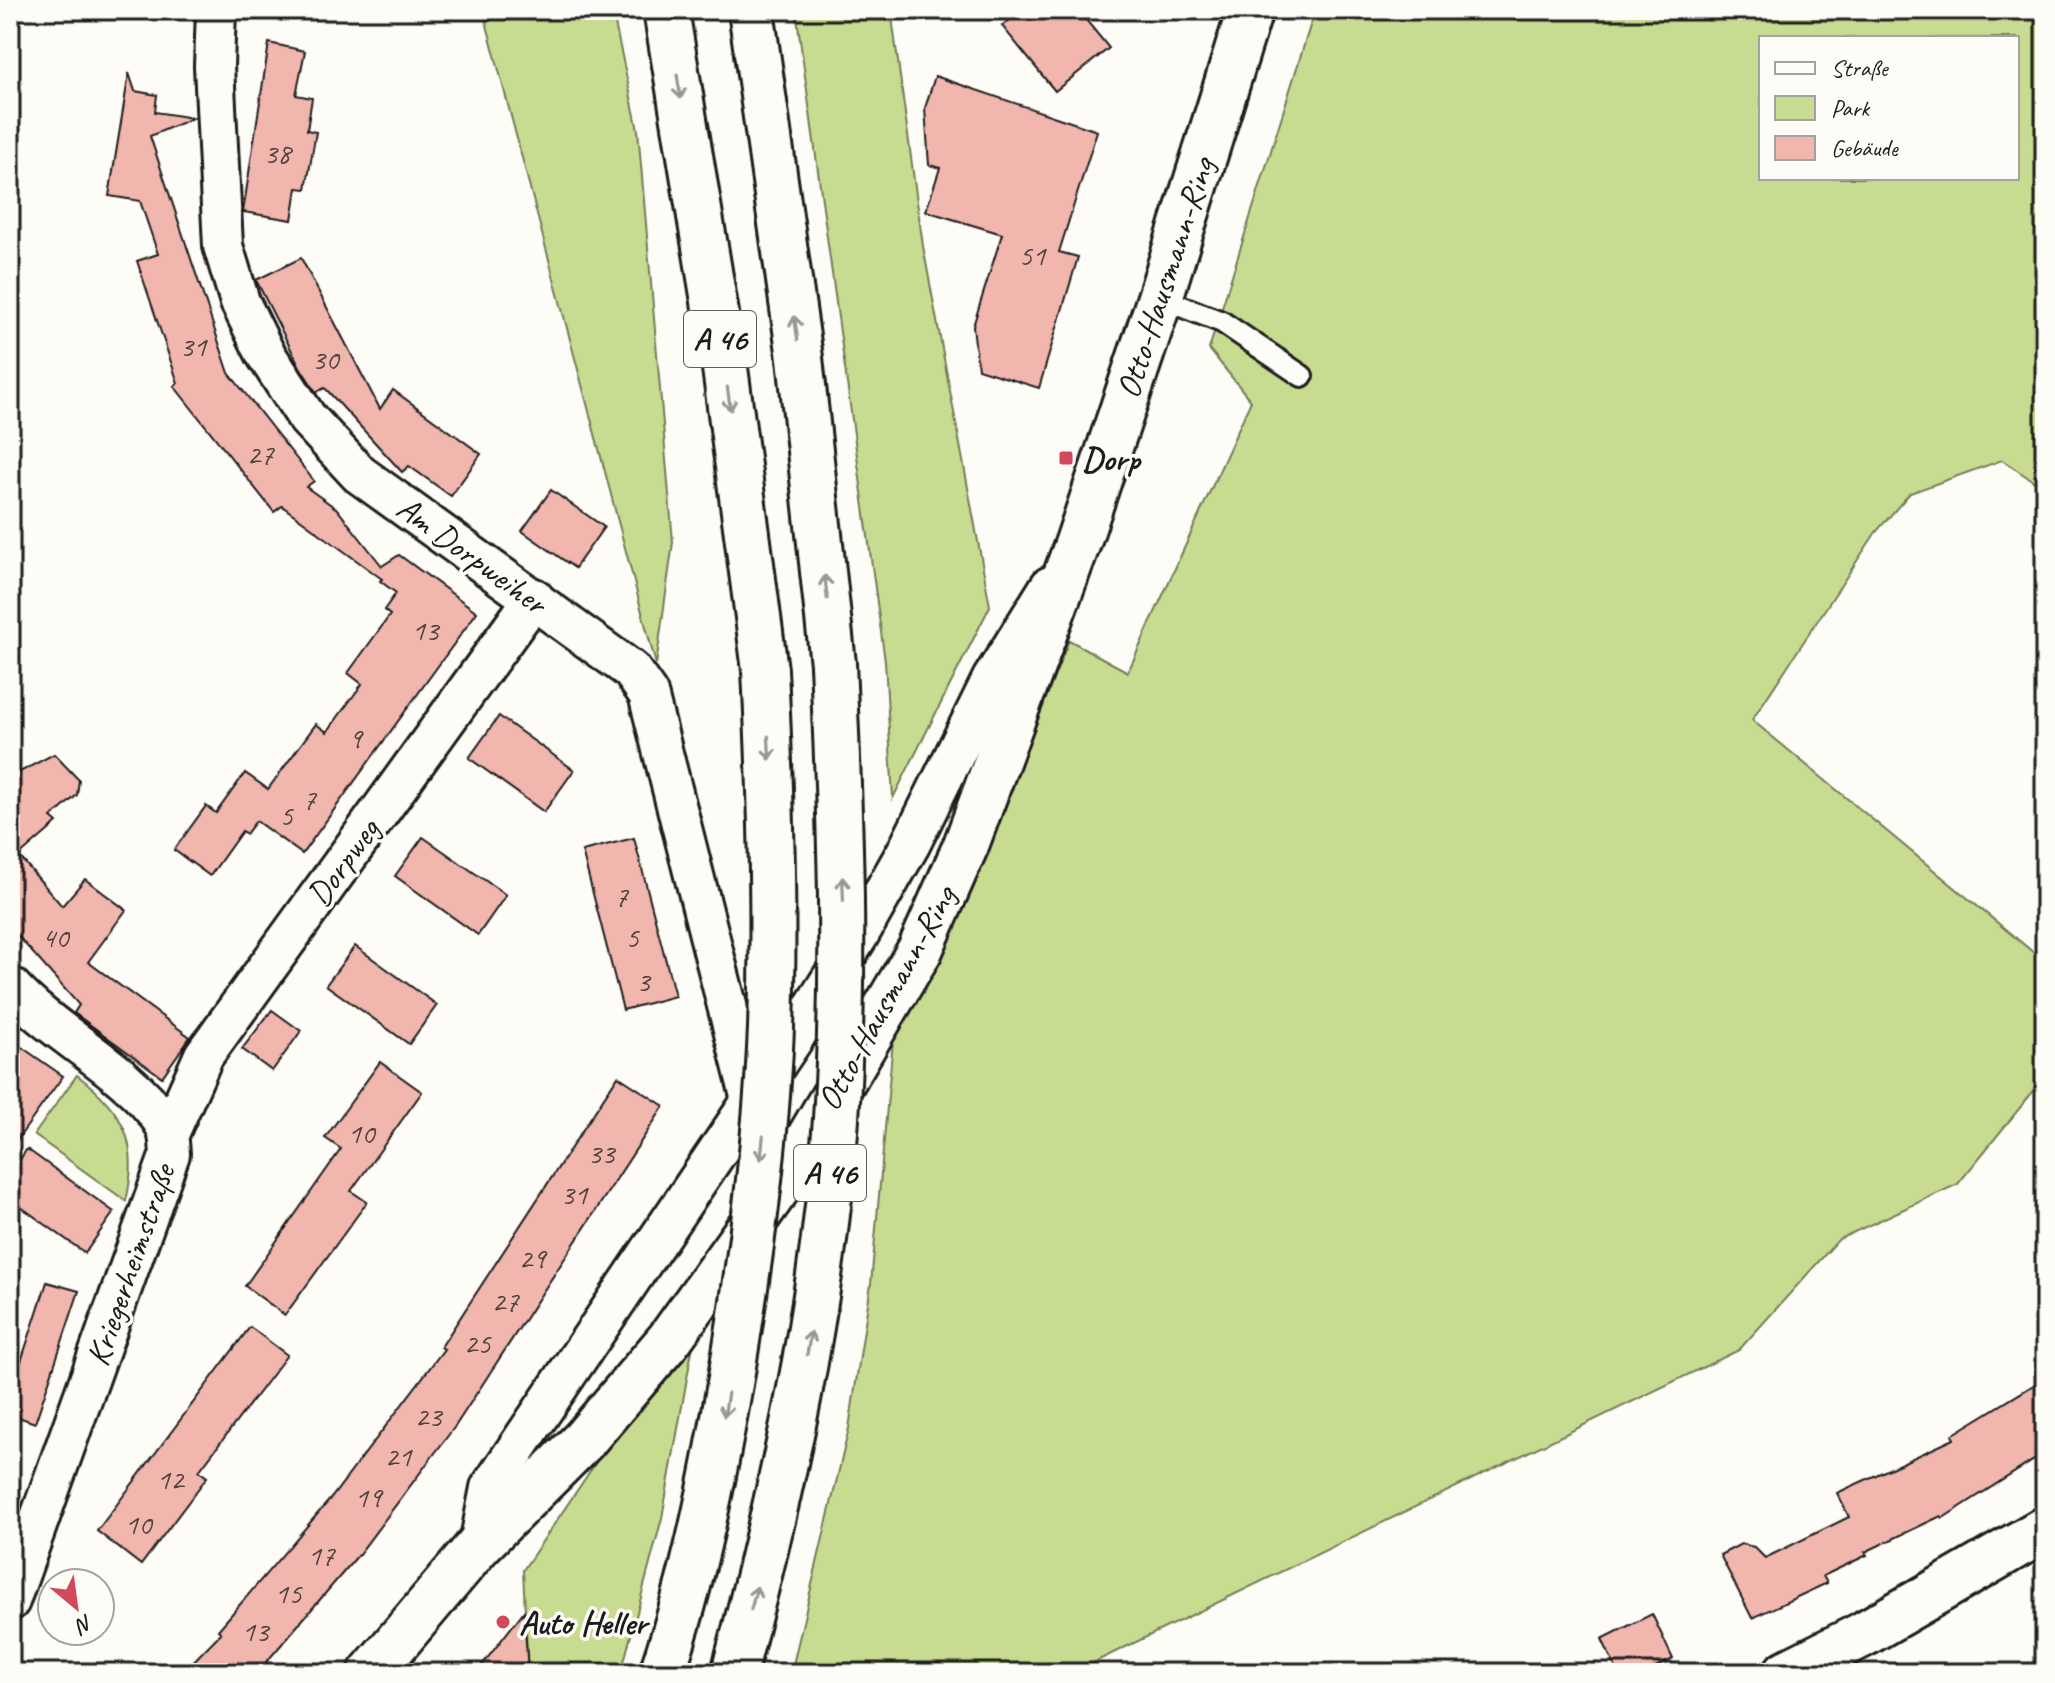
<svg xmlns="http://www.w3.org/2000/svg" width="2055" height="1683" font-family="Caveat,sans-serif">
  <style>
    .green { fill: #c8dc91; stroke: #727c56; stroke-width: 2; fill-rule: evenodd }
    .building { fill: #f1b6ad; stroke: #1c1c1c; stroke-width: 2 }
    .lines { fill: none; stroke-linecap: round; stroke-linejoin: round }
    .lane-casing { stroke: #1c1c1c; stroke-width: 26 }
    .street-casing { stroke: #1c1c1c; stroke-width: 44 }
    .secondary-casing { stroke: #1c1c1c; stroke-width: 50 }
    .highway-casing { stroke: #1c1c1c; stroke-width: 50 }
    .lane { stroke: #fdfcf7; stroke-width: 20 }
    .street { stroke: #fdfcf7; stroke-width: 38 }
    .secondary { stroke: #fdfcf7; stroke-width: 44 }
    .highway { stroke: #fdfcf7; stroke-width: 44 }
    .highway-bridge-casing { stroke: #1c1c1c; stroke-width: 50; stroke-linecap: butt }
    .highway-bridge { stroke: #fdfcf7; stroke-width: 44 }
    .oneway { stroke: #989794 }
    .poi-dot { fill: #d1495b; stroke: #fdfcf7; stroke-width: 3 }
    .labels { text-anchor: middle; dominant-baseline: central; stroke-width: 7; stroke-linejoin: round; paint-order: stroke }
    .number-label { font-size: 30px; fill: #514240 }
    .shield { fill: #fdfcf7; stroke: #605f5e; stroke-width: 2 }
    .shield-label { font-size: 32px; font-weight: bold; fill: #1c1c1c }
    .street-label { font-size: 34px; fill: #1c1c1c; stroke: #fdfcf7 }
    .poi-label { font-size: 34px; font-weight: bold; fill: #1c1c1c; stroke: #fdfcf7; text-anchor: start }
  </style>
  <rect width="100%" height="100%" fill="#fdfcf7"/>
  <filter id="ink" filterUnits="userSpaceOnUse"><feTurbulence type="fractalNoise" baseFrequency=".0125" numOctaves="2"/><feDisplacementMap in="SourceGraphic" scale="16" xChannelSelector="R" yChannelSelector="G"/><feConvolveMatrix kernelMatrix="1 2 1 2 8 2 1 2 1" color-interpolation-filters="sRGB"/></filter>
  <g filter="url(#ink)">
    <g class="green">
      <path d="M483,10h129l26,120 35,412 -17,123z"/>
      <path d="M796,10h95l32,236 67,360 -97,192 -8,-137z"/>
      <path d="M1315,10h730v479l-43,-29 -92,33 -34,39 -124,188 293,242v115l-87,107 -119,55 -100,111 -667,323h-281l58,-245 22,-144 22,-244 88,-179 88,-221 59,32 123,-271 -42,-52zM1761,38h256v140h-256z"/>
      <path d="M77,1075c47,36 63,68 49,126l-92,-66z"/>
      <path d="M699,1311l-37,207 -41,155h-93l-5,-103z"/>
    </g>
    <g class="building">
      <path d="M1022,10h56l31,38 -54,43 -53,-65z"/>
      <path d="M269,43l36,8 -9,44 16,3 -5,32 9,2 -10,57 -9,-1 -5,32 -49,-8z"/>
      <path d="M129,73l6,18 22,4 -2,17 38,6 -43,18 79,237 85,108 -8,6 31,22 45,57 17,-11 78,57 -175,242 -46,-33 -10,13 -4,-3 -32,45 -36,-26 32,-44 10,7 29,-40 23,16 48,-65 11,8 35,-48 -14,-11 42,-58 -6,-5 12,-17 -16,-12 2,-2 -100,-73 -8,6 -100,-126 4,-3 -41,-122 21,-7 -18,-53 -31,-5z"/>
      <path d="M935,76l162,55 -38,121 19,5 -39,131 -61,-19 -5,-43 29,-92 -76,-23 14,-43 -11,-3 -4,-57z"/>
      <path d="M301,258l79,151 13,-19 88,64 -30,42 -42,-30 -7,6 -77,-84 -9,4 -16,-25 -44,-87z"/>
      <path d="M551,490l53,37 -29,41 -53,-37z"/>
      <path d="M499,716l75,54 -30,42 -75,-54z"/>
      <path d="M54,754l25,26 -2,15 -26,23 6,5 -38,33 43,50 23,-27 41,31 -38,52 102,75 -28,40 -88,-64 5,-8 -69,-78v-150z"/>
      <path d="M423,837l83,58 -28,40 -83,-59z"/>
      <path d="M634,838l41,158 -52,14 -41,-159z"/>
      <path d="M355,946l82,59 -28,39 -83,-59z"/>
      <path d="M272,1010l29,21 -29,40 -30,-22z"/>
      <path d="M10,1039l53,37 -53,74z"/>
      <path d="M380,1062l42,30 -71,99 16,11 -82,113 -40,-29 96,-137 -16,-11z"/>
      <path d="M618,1076l46,30 -208,319 -97,129 -102,119h-75l39,-40 -3,-3 114,-133 112,-148 -3,-2z"/>
      <path d="M27,1149l87,63 -29,41 -75,-54v-25z"/>
      <path d="M47,1282l32,9 -44,132 -25,-9v-19z"/>
      <path d="M250,1327l37,28 -88,116 8,6 -66,88 -44,-34z"/>
      <path d="M2045,1378v75l-102,65 -2,-2 -76,36 2,3 -44,21 4,7 -75,35 -32,-63 21,-11 13,3 11,11 84,-41 -12,-24 117,-54 -2,-4z"/>
      <path d="M524,1611l4,62h-52z"/>
      <path d="M1652,1614l21,45 -28,14h-27l-16,-34z"/>
    </g>
    <g class="lines">
      <defs>
        <path id="lane" d="M1160,298l62,24 80,54"/>
        <g id="street">
          <path d="M216,10l-2,56 9,180 17,56 25,51 42,65 52,56 272,196 17,24 103,406"/>
          <path d="M10,986c42,47 119,85 151,133 8,11 8,22 9,35l-160,447"/>
          <path d="M169,1134l35,-79 330,-457"/>
          <path d="M479,1545l11,-57 302,-447 67,-106 51,-90 82,-166 58,-93"/>
        </g>
        <g id="secondary">
          <path d="M371,1673l108,-128 105,-105 85,-100 120,-168 131,-222 46,-105 111,-300 83,-247 90,-288"/>
          <path d="M1786,1673l76,-38 183,-106"/>
        </g>
        <g id="highway">
          <path d="M666,10l59,358 40,302"/>
          <path d="M751,10l49,348 33,306"/>
        </g>
      </defs>
      <use href="#lane" class="lane-casing"/>
      <use href="#street" class="street-casing"/>
      <use href="#secondary" class="secondary-casing"/>
      <use href="#highway" class="highway-casing"/>
      <use href="#lane" class="lane"/>
      <use href="#street" class="street"/>
      <use href="#secondary" class="secondary"/>
      <use href="#highway" class="highway"/>
      <defs>
        <g id="highway-bridge">
          <path d="M662,1673c32,-95 52,-196 69,-295 19,-116 35,-232 40,-350 4,-119 0,-238 -6,-358"/>
          <path d="M734,1673c48,-182 89,-365 102,-554 10,-152 4,-303 -3,-455"/>
        </g>
      </defs>
      <use href="#highway-bridge" class="highway-bridge-casing"/>
      <use href="#highway-bridge" class="highway-bridge"/>
    </g>
    <defs><path id="oneway-shaft" d="M-6 0H5M1.5-3L5.5 0L1.5 3" fill="none" stroke-width="1.6" stroke-linecap="round" stroke-linejoin="round" transform="scale(2)"/></defs>
    <g class="oneway">
      <use href="#oneway-shaft" transform="translate(679 87) rotate(81)"/>
      <use href="#oneway-shaft" transform="translate(796 328) rotate(-98)"/>
      <use href="#oneway-shaft" transform="translate(729 399) rotate(82)"/>
      <use href="#oneway-shaft" transform="translate(826 587) rotate(-96)"/>
      <use href="#oneway-shaft" transform="translate(769 748) rotate(87)"/>
      <use href="#oneway-shaft" transform="translate(843 889) rotate(-92)"/>
      <use href="#oneway-shaft" transform="translate(762 1148) rotate(96)"/>
      <use href="#oneway-shaft" transform="translate(809 1343) rotate(-80)"/>
      <use href="#oneway-shaft" transform="translate(726 1405) rotate(99)"/>
      <use href="#oneway-shaft" transform="translate(754 1598) rotate(-75)"/>
    </g>
  </g>
  <g class="poi-dot">
    <rect x="1058" y="450" width="16" height="16" rx="4"/>
    <circle cx="503" cy="1622" r="8"/>
  </g>
  <g class="labels">
    <g class="number-label">
      <text x="277" y="153">38</text>
      <text x="1032" y="255">51</text>
      <text x="193" y="346">31</text>
      <text x="325" y="359">30</text>
      <text x="260" y="454">27</text>
      <text x="425" y="630">13</text>
      <text x="355" y="738">9</text>
      <text x="309" y="799">7</text>
      <text x="286" y="815">5</text>
      <text x="621" y="896">7</text>
      <text x="55" y="937">40</text>
      <text x="632" y="937">5</text>
      <text x="643" y="981">3</text>
      <text x="361" y="1133">10</text>
      <text x="601" y="1153">33</text>
      <text x="574" y="1194">31</text>
      <text x="532" y="1258">29</text>
      <text x="505" y="1301">27</text>
      <text x="477" y="1343">25</text>
      <text x="428" y="1416">23</text>
      <text x="398" y="1456">21</text>
      <text x="170" y="1479">12</text>
      <text x="368" y="1497">19</text>
      <text x="138" y="1524">10</text>
      <text x="321" y="1555">17</text>
      <text x="288" y="1593">15</text>
      <text x="255" y="1631">13</text>
    </g>
    <g class="shield">
      <rect x="684" y="311" width="72" height="56" rx="6"/>
      <rect x="794" y="1145" width="72" height="56" rx="6"/>
    </g>
    <g class="shield-label">
      <text x="720" y="339">A 46</text>
      <text x="830" y="1173">A 46</text>
    </g>
    <g class="street-label">
      <text transform="translate(1165 278) rotate(-72)">Otto-Hausmann-Ring</text>
      <text transform="translate(472 555) rotate(36)">Am Dorpweiher</text>
      <text transform="translate(343 862) rotate(-54)">Dorpweg</text>
      <text transform="translate(886 998) rotate(-61)">Otto-Hausmann-Ring</text>
      <text transform="translate(130 1265) rotate(-71)">Kriegerheimstraße</text>
    </g>
    <g class="poi-label">
      <text x="1082" y="458">Dorp</text>
      <text x="519" y="1622">Auto Heller</text>
    </g>
  </g>
  <rect width="2055" height="1683" fill="none" stroke="#fdfcf7" stroke-width="40"/>
  <rect x="20" y="20" width="2015" height="1643" fill="none" stroke="#1c1c1c" stroke-width="3" filter="url(#ink)"/>
  <rect x="1759" y="36" width="260" height="144" fill="#fdfcf7" stroke="#a3a29f" stroke-width="2"/>
  <rect x="1775" y="62" width="40" height="12" fill="#fdfcf7" stroke="#a3a29f" stroke-width="2"/>
  <text x="1831" y="76" font-size="24" fill="#1c1c1c">Straße</text>
  <rect x="1775" y="96" width="40" height="24" fill="#c8dc91" stroke="#a3a29f" stroke-width="2"/>
  <text x="1831" y="116" font-size="24" fill="#1c1c1c">Park</text>
  <rect x="1775" y="136" width="40" height="24" fill="#f1b6ad" stroke="#a3a29f" stroke-width="2"/>
  <text x="1831" y="156" font-size="24" fill="#1c1c1c">Gebäude</text>
  <g transform="translate(76 1607) rotate(151)"><circle r="38" fill="#fdfcf7" stroke="#a3a29f" stroke-width="2"/>
  <path d="M0-6L14 30L0 20L-14 30Z" fill="#d1495b"/>
  <text y="-12" font-size="22" font-weight="bold" text-anchor="middle" fill="#1c1c1c">N</text>
  </g>
</svg>
